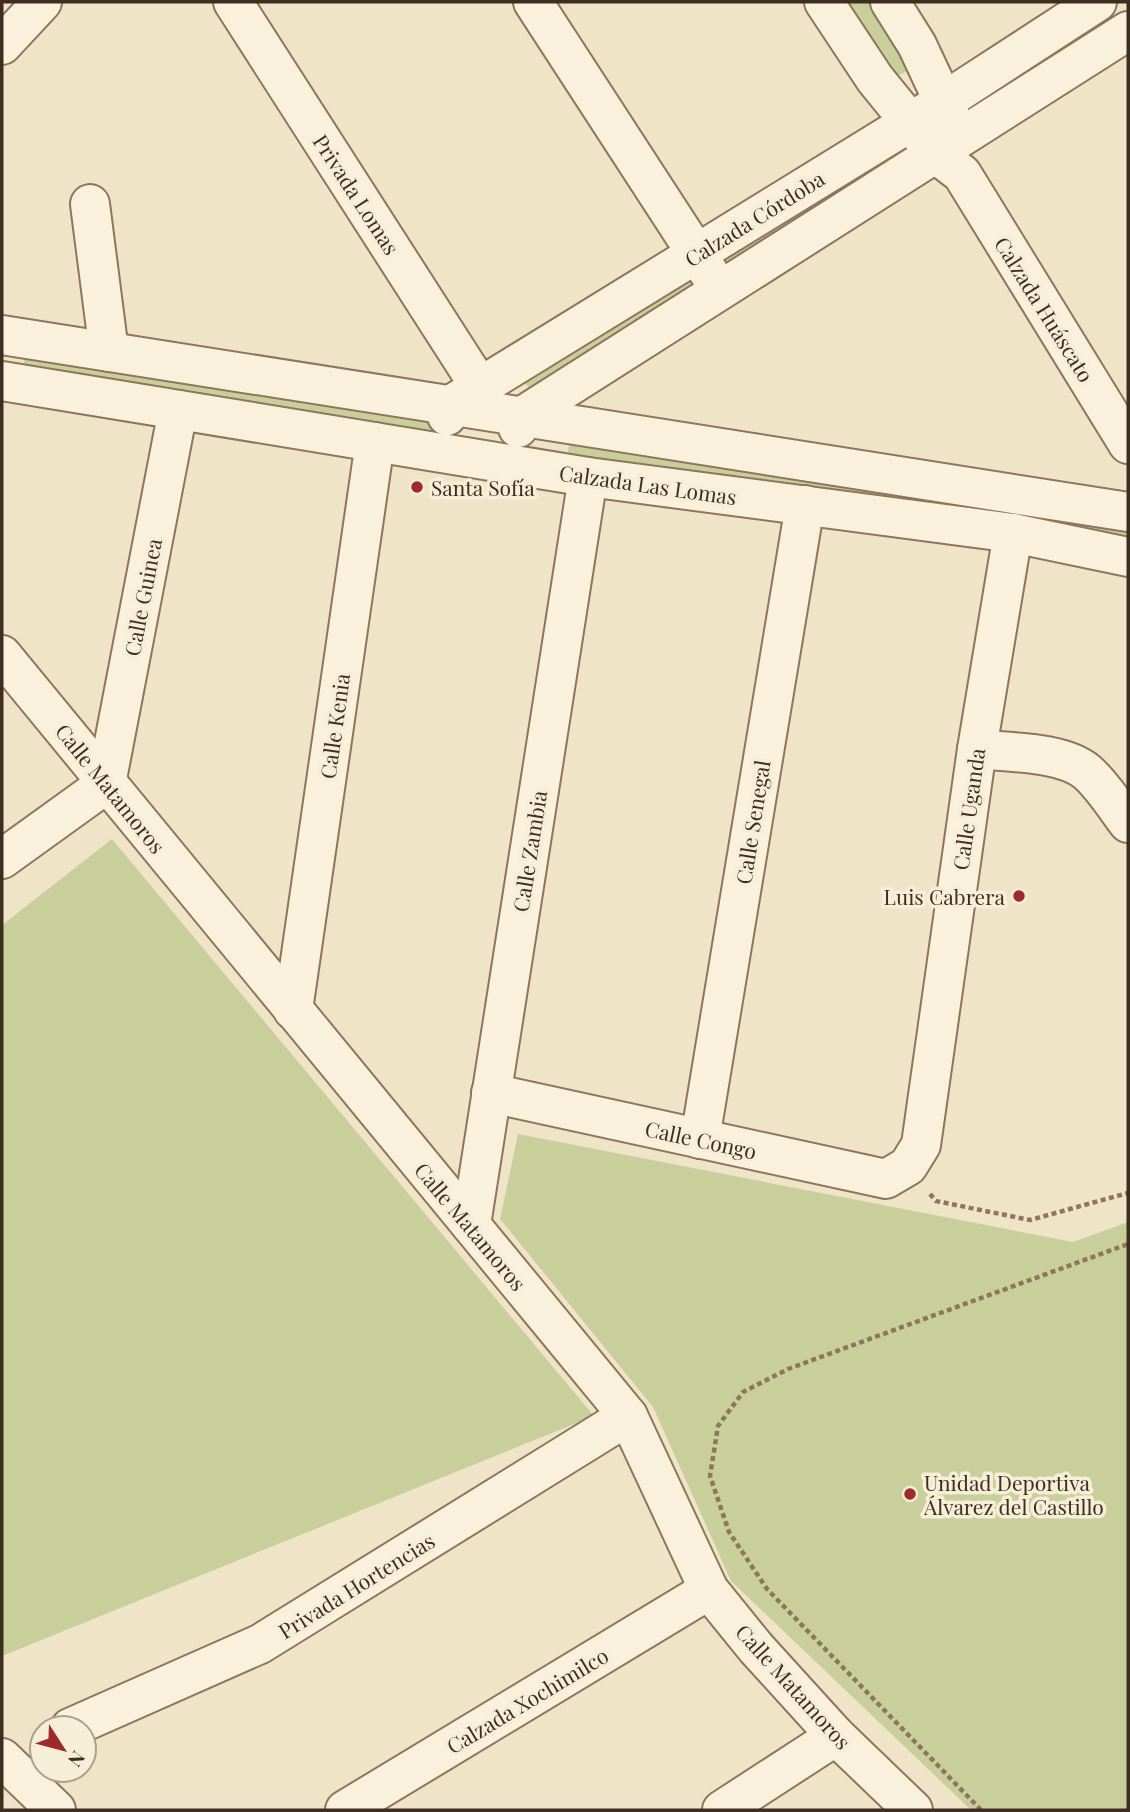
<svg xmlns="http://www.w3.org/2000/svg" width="1130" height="1812" font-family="'Playfair Display',serif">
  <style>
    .green { fill: #c9cf9b }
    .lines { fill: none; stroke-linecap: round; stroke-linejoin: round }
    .minor-casing { stroke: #8d765c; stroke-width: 42 }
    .path { stroke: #8d765c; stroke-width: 4.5; stroke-dasharray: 5 3.5; stroke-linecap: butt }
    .minor { stroke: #faf1dc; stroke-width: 38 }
    .poi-dot { fill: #9e2a2b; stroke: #f7eed8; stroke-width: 2.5 }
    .labels { text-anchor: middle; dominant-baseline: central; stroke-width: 7; stroke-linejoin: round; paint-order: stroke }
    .street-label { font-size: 21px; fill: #3d2e20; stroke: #f7eed8 }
    .poi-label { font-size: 21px; fill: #3d2e20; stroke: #f7eed8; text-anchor: start }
  </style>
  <rect width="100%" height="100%" fill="#f0e4c8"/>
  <g class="green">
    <path d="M840,2h34l39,66 -25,13z"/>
    <path d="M909,138l18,21 -391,235 -17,-16z"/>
    <path d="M25,347l424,59 -6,38 -420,-68z"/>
    <path d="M572,434l556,79v37l-563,-86z"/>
    <path d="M112,839l482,577 -592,240v-731z"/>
    <path d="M518,1134l555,108 55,-20v588h-157l-240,-229 -78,-174 -153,-188z"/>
  </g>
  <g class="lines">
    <defs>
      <g id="minor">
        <path d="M233,2l247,385"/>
        <path d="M533,2l178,274"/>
        <path d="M824,2l51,77 61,75 26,20 166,270"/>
        <path d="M890,2l27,43 37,79"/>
        <path d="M2,45l40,-43"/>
        <path d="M90,204l19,148"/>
        <path d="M2,335l1126,177"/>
        <path d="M2,381l586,96 425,56 115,24"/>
        <path d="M447,416l2,-10 494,-304 154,-100"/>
        <path d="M518,428l3,-11 607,-386"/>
        <path d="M2,655l626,761 81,174 47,58 80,88 77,74"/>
        <path d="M977,749c32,4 85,2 110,23 16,14 28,34 41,51"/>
        <path d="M2,859l104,-75 72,-374"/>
        <path d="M293,1010l82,-568"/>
        <path d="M491,1093l395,86 22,-13 13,-21 56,-396 36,-216"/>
        <path d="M700,1139l105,-634"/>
        <path d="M471,1225l117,-748"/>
        <path d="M70,1728l190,-84 368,-228"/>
        <path d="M2,1758l54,52"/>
        <path d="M345,1810l364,-220"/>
        <path d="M722,1810l114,-74"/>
      </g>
    </defs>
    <use href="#minor" class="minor-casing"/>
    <g class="path">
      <path d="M930,1194l6,7 94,19 98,-27"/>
      <path d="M981,1810l-214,-221 -38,-57 -19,-56 8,-50 25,-34 45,-23 340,-125"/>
    </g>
    <use href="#minor" class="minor"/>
  </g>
  <g class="poi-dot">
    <circle cx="417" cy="487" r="7"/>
    <circle cx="1019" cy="896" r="7"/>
    <circle cx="910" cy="1494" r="7"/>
  </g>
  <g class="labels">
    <g class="street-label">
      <text transform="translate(357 194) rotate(57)">Privada Lomas</text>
      <text transform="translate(754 218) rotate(-32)">Calzada Córdoba</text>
      <text transform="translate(1045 309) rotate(58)">Calzada Huáscato</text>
      <text transform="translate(648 484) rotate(8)">Calzada Las Lomas</text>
      <text transform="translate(142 597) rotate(-79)">Calle Guinea</text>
      <text transform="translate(334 726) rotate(-82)">Calle Kenia</text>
      <text transform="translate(111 788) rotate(51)">Calle Matamoros</text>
      <text transform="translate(968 809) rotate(-82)">Calle Uganda</text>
      <text transform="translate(752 822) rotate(-81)">Calle Senegal</text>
      <text transform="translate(529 851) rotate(-81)">Calle Zambia</text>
      <text transform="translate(701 1139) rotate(12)">Calle Congo</text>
      <text transform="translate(471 1226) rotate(50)">Calle Matamoros</text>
      <text transform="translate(356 1585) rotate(-32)">Privada Hortencias</text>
      <text transform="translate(794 1686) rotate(48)">Calle Matamoros</text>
      <text transform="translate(527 1700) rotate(-31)">Calzada Xochimilco</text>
    </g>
    <g class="poi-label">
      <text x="431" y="487">Santa Sofía</text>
      <text x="1005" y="896" text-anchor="end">Luis Cabrera</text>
      <text x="924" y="1482">Unidad Deportiva<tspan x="924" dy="24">Álvarez del Castillo</tspan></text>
    </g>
  </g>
  <rect width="1130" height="1812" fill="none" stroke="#3d2e20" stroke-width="7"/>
  <g transform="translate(63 1749) rotate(126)"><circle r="33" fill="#f7eed8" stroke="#ada18e" stroke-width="2"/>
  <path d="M0-5L12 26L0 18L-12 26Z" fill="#9e2a2b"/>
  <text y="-10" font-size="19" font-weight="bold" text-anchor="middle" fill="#3d2e20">N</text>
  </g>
</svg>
